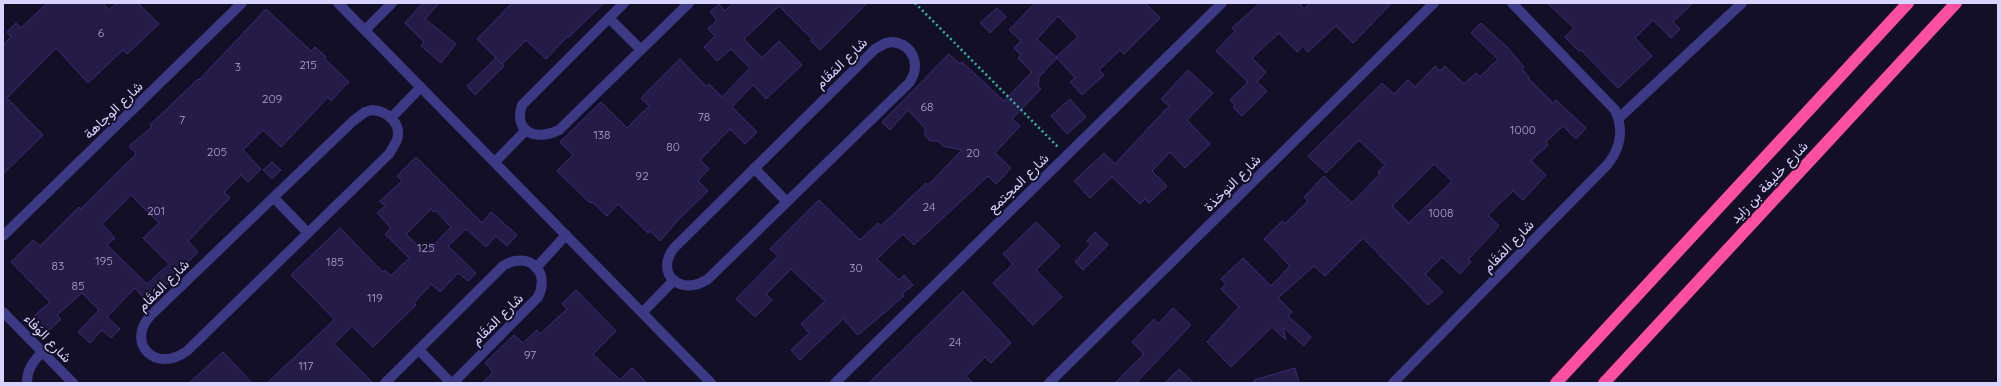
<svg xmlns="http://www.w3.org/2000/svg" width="2001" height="386" font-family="Quicksand,Vazirmatn,sans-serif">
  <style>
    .building { fill: #241b47; stroke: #3b2d73; fill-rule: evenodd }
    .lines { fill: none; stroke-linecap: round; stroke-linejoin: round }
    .path { stroke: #2fb8b0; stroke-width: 2.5; stroke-dasharray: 2 3; stroke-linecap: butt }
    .minor { stroke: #3d3a85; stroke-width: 10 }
    .highway { stroke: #ff4fa3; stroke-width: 12 }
    .labels { text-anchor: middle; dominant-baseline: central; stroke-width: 4; stroke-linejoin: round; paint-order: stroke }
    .number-label { font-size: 12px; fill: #aca6d1 }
    .street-label { font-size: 14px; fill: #d9d4ff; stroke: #130f26 }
  </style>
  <rect width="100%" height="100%" fill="#130f26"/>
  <g class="building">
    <path d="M47,3h56l6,7 8,-7h21l21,21 -32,30 -4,-4 -35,33 -32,-35 -49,50 36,37 -40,39v-129l8,-8 -4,-5 9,-9 5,5z"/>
    <path d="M423,3h16l-14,16 31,25 -15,19 -20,-17 3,-4 -19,-19z"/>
    <path d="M512,3h92l-35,34 -1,-1 -22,23 -20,-19 -24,24 -25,-25z"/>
    <path d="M734,3h133l-47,47 -9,-9 1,-2 -33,-33 -35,33 18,19 17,-17 23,24 -36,34 -13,-14 -21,22 25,25 -12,12 -15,-15 -30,31 9,9 -11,12 10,10 -30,29 -18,21 -10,-10 -2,2 -30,-29 -11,12 -15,-14 -2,1 -33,-32 16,-16 -13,-13 41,-40 26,26 22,-22 -8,-8 39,-39 26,27 3,-2 13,13 28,-29 -19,-19 -14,12 -13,-14 11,-11 -7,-7 9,-9 -7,-8 9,-8 6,7z"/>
    <path d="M1035,3h110l15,15 -36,36 -4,-4 -21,20 5,5 -22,20 -12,-13 5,-4 -18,-20 -18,19 -1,9 3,3 -29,30 8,7 -25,27 16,15 -15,16 -8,-8 -74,69 -11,-11 -26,25 22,21 5,-5 9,10 -11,9 2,2 -46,39 -15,-16 -43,41 -9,-10 18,-17 -8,-9 24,-23 -34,-32 -25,25 6,6 -17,17 -19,-18 42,-43 -8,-7 49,-49 41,40 18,-17 3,3 45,-43 2,2 34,-35 -19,-4 -5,-5h-8l-5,-6v-7l-17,-18 -18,20 -8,-8 67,-68 11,10 2,-2 42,39 28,-29 -14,-14 3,-3 -7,-7 7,-7 -12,-11zM1058,16l20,21 -22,20 -19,-18z"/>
    <path d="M1260,3h39l5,6 6,-6h82l-39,40 -17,-17 -28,26 -5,-6 -6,6 -18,-19 -27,25 14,14 -9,10 10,9 -25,25 -9,-9 2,-2 -5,-5 18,-18 -32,-31 19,-20 -3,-3z"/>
    <path d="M1547,3h146l-20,19 7,7 -9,9 -18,-18 -18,18 17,18 -34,32 -37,-38 -2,1 -14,-14 9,-9z"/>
    <path d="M997,8l9,9 -16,16 -10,-10z"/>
    <path d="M266,9l45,42 4,-4 11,10 -1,2 24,23 -18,19 -3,-4 -47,50 -18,-17 -20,20 18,19 -13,13 -7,-7 -17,17 6,6 -42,43 10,11 -34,35 -17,15 -12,-14 -28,29 13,12 -9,9 -9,-8 -12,13 -12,-11 21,-22 -17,-17 -25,22 4,4 -14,13 -14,-15 17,-15 -39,-40 22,-22 7,6 39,-39 2,2 55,-55 -7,-8 23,-19 -2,-2 48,-46 1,1zM131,195l28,28 -16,15 26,26 -22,20 -40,-39 8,-7 -13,-14z"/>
    <path d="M1481,23l27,25 16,19 -2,2 7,8 -1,1 25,25 3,-3 30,28 -10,11 -13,-13 -17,16 2,3 -17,16 15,14 -23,25 -10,-9 -25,24 11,11 -31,34 3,2 -11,12 -18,-17 -17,17 18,18 -15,13 -65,-67 -38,38 -11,-10 -36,32 14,14 -4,4 23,21 -7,9 -21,-19 3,13 -14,-13 -41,40 -24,-25 32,-35 -18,-18 5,-5 -5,-5 22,-21 28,28 19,-20 -26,-27 18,-18 3,3 23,-23 -4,-4 20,-21 28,27 28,-29 -2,-2 7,-7 -26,-25 -33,33 -18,-17 74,-73 12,11 14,-14 7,7 20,-21 5,5 5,-5 19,18 12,-11 4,4 18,-18 -27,-26zM1434,164l18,17 -43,42 -17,-17z"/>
    <path d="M496,58l8,8 -29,29 -8,-9z"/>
    <path d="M1188,70l25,23 -26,27 23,24 -25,24 -15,-16 -18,19 15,15 -18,17 -4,-4 -5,5 -28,-27 -22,21 -16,-17 30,-28 11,11 54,-58 -8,-7z"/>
    <path d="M1070,99l16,18 -19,17 -16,-18z"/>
    <path d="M416,157l66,66 9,-11 26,23 -10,11 -11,-10 -10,11 -20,-18 -18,17 28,27 -8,8 -10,-8 -18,19 -9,-8 -17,19 2,2 -43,42 -21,-21 -18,18 39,39h-106l66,-62 1,-2 -43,-44 49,-47 43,44 2,-2 6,6 18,-18 -24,-24 6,-6 -14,-15 8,-7 -5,-5 22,-20 -5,-5zM431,209l3,3 1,-2 16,17 -25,26 -20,-19z"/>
    <path d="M272,162l9,8 -9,9 -9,-9z"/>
    <path d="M1036,222l24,24 -24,24 26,27 -29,28 -40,-42 20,-19 -10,-10z"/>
    <path d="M1095,232l13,13 -25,25 -8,-8 16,-18 -4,-3z"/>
    <path d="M576,290l40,41 -23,23 27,26 12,-12 15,15h-165l11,-11 -8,-9 29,-28 9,8 14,-13 3,4 27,-25 -5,-5z"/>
    <path d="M963,291l48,52 -20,20 -6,-6 -19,19 7,7h-104z"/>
    <path d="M1173,308l18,17 -55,58h-21l29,-29 -12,-12 22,-23 4,5z"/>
    <path d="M223,352l29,31h-63z"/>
    <path d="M1295,368l4,15h-45v-3z"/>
    <path d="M1179,369l15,14h-29z"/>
  </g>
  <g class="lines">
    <path class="path" d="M915,3l144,145"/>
    <g class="minor">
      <path d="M338,3l373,380"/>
      <path d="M624,3l-102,102c-9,28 15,36 37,25l130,-127"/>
      <path d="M609,18l32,32"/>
      <path d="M365,30l27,-27"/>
      <path d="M893,42c21,3 28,24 16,41l-201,196c-27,18 -54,-5 -34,-31l201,-199 11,-6z"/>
      <path d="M372,110c15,1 30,13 25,30 -2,4 -5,9 -8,14l-202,197c-32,23 -61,-8 -37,-35l203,-195 12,-9z"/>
      <path d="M392,117l29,-30"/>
      <path d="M1619,118l123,-115"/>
      <path d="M495,162l31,-32"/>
      <path d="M754,168l33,34"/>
      <path d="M274,198l34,35"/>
      <path d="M3,236l239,-233"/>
      <path d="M536,268l30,-33"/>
      <path d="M3,312l70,71"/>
      <path d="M642,313l32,-33"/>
      <path d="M419,350l32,33"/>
      <path d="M27,383c0,-14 6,-21 15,-31"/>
      <path d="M385,383l118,-117c25,-16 48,5 35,31l-85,86"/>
      <path d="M835,383l387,-380"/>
      <path d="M1049,383l385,-380"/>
      <path d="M1393,383l215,-219c13,-17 16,-34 7,-54l-103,-107"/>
    </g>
    <g class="highway">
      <path d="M1556,383l352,-380"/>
      <path d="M1604,383l352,-380"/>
    </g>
  </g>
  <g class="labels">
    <g class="number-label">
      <text x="101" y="32">6</text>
      <text x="308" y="64">215</text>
      <text x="238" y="66">3</text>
      <text x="272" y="98">209</text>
      <text x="927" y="106">68</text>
      <text x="704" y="116">78</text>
      <text x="182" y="119">7</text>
      <text x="1523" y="129">1000</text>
      <text x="602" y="134">138</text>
      <text x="673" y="146">80</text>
      <text x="217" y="151">205</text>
      <text x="973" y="152">20</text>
      <text x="642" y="175">92</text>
      <text x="929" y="206">24</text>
      <text x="156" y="210">201</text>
      <text x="1441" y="212">1008</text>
      <text x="426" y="247">125</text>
      <text x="104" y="260">195</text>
      <text x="335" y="261">185</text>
      <text x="58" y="265">83</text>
      <text x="856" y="267">30</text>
      <text x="78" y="285">85</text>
      <text x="375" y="297">119</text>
      <text x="955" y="341">24</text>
      <text x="530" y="354">97</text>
      <text x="306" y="365">117</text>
    </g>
    <g class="street-label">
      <text transform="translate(841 63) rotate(-44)">شارع المَقَام</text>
      <text transform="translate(113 110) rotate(-44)">شارع الوجاهة</text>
      <text transform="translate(1769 182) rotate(-47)">شارع خليفة بن زايد</text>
      <text transform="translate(1018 183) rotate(-44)">شارع المجتمع</text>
      <text transform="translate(1232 183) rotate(-45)">شارع النوخذة</text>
      <text transform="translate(1508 246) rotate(-46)">شارع المَقَام</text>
      <text transform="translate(163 285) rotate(-45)">شارع المَقَام</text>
      <text transform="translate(497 319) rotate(-45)">شارع المَقَام</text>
      <text transform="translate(48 338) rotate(46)">شارع الوَفاء</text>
    </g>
  </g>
  <rect width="2001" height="386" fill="none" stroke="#d9d4ff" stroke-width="8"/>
</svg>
